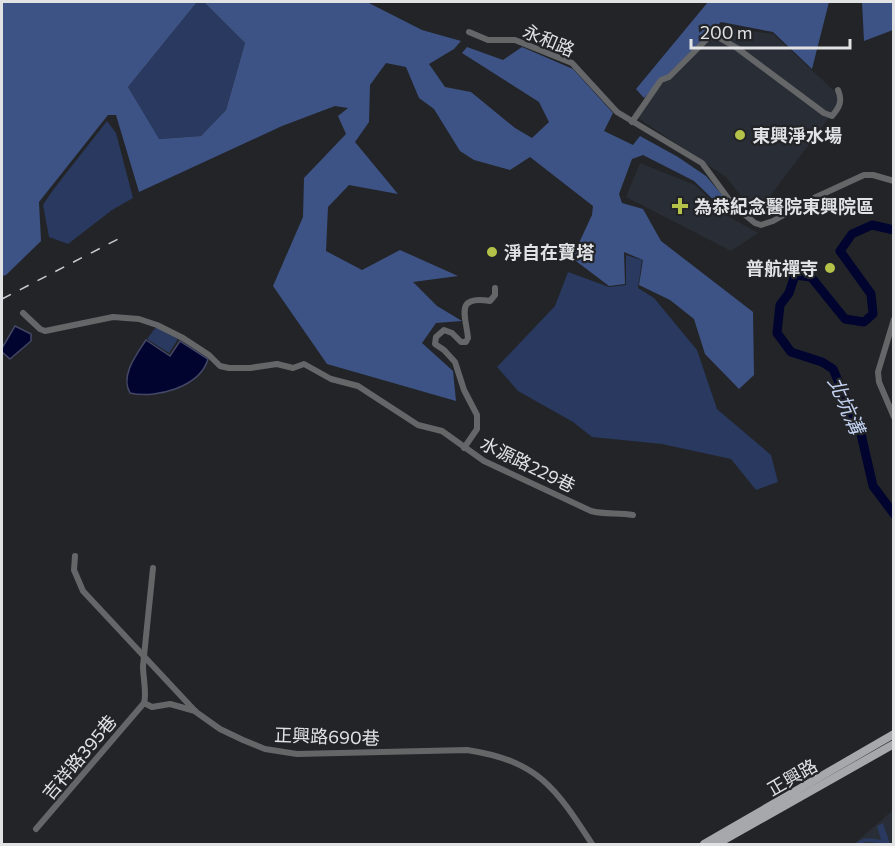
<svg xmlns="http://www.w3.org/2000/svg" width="895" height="846" font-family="Commissioner,'Noto Sans TC',sans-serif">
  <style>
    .built { fill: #292d35 }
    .green { fill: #29395f }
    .forest { fill: #3e5385 }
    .water { fill: #01042f; stroke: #444765; stroke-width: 1.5 }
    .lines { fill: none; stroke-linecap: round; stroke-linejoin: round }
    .river { stroke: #01042f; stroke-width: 9 }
    .minor { stroke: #656668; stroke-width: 6 }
    .major { stroke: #a7a8ac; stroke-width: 8 }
    .rail { stroke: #cbccce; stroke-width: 1.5; stroke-dasharray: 10 10; stroke-linecap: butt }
    .poi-dot { fill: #b4c24a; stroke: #222427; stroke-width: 2 }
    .labels { text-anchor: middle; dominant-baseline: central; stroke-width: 4.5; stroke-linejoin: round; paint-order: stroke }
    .street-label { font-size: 18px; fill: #e1e2e4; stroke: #222427 }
    .poi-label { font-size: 18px; font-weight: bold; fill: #e1e2e4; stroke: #222427; text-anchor: start }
    .water-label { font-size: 20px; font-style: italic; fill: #c4d2f2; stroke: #222427 }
  </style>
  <rect width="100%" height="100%" fill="#222427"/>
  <g class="built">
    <path d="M720,27l53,7 70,65 -87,116 -30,-38 -94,-63z"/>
    <path d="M640,163l55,22 31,30 32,18 -27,18 -105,-54z"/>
    <path d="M893,810v34h-39z"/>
  </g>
  <g class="green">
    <path d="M197,2h7l41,41 -19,67 -25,26 -43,3 -30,-52z"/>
    <path d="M107,121l9,12 17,65 -21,12 -44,34 -19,-7 -6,-32 10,-15z"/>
    <path d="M626,255l16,5 -4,28 16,10 43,52 20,59 54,46 7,27 -22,8 -25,-31 -69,-15 -70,-7 -19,-15 -55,-31 -21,-24 58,-61 13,-34 41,15 17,-2z"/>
    <path d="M156,327l22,12 -9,14 -22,-14z"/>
    <path d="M883,823l7,21 -22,-2 -12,2c6,-8 16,-6 25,-4l-4,-14z"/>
  </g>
  <g class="forest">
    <path d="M2,2h195l-69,85 31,52 42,-3 25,-26 19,-67 -41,-41h163l55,28 39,11 -7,8 -25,15 16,23 26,5 44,36 17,10 17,-16 -10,-20 -77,-49 5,-6 36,13 19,-13 51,22 40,44 -9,18 29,14 7,-9 38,21 28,19 34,40 -18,-8 -28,-27 -51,-26 -11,4 -13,35 3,9 21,6 18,32 92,71 1,63 -15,14 -34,-35 -11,-35 -24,-19 -31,-15 4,-25 -19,-8 1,32 -16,2 -37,-28 20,-43 1,-9 -63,-49 -20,13 -36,-10 -14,-9 -26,-42 -15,-11 -13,-31 -20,-4 -16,22 -1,37 -14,20 43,52 -49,-9 -21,22 -2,44 36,19 38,-20 58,26 -45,6 24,24 25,15 -26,2 -14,20 31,28 3,30 -129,-37 -54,-78 30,-69 1,-39 42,-44 -8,-18 10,-8 -13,-2 -53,20 -143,66 -23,-77h-8l-69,87 2,39 -35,34 -4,1z"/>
    <path d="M708,2h121l-17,67 -39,-37 -52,-10 -77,76 -8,-9z"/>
    <path d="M862,2h31v28l-29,11z"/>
  </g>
  <g class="water">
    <path d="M15,326l16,8v7l-21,18 -8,-7v-4z"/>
    <path d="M146,340l24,16 10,-15 28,18c-8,28 -52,40 -78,34 -10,-17 6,-38 16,-53z"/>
  </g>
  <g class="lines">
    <path class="river" d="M894,230l-22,-5 -20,9 -12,17 31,43 2,20 -9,8 -19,-3 -34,-42 -16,-2 -6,18 -9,12 -3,28 14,19 31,10 11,7 28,65 12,52 21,28"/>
    <g class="minor">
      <path d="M469,32l19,8h27l57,23 45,49 85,51 31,42 22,18 6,2 12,-4 41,-23 50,-23h9l21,6"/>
      <path d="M632,122l29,-42 8,-3 39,-39 8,-2 21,12 87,65 8,3c7,-8 11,-15 6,-26"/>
      <path d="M23,313l17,16 5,2 68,-14 26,2 18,6 26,13 26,17 11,11 9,2h21l27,-4 16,4 11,-4 27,15 27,7 60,39 24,6 42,30 107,50c14,4 28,1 42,4"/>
      <path d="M894,319l-16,53 1,10 15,35"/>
      <path d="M464,448l13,-19v-14l-13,-25 -9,-28 -11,-12 -9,-6 1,-7 8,-7 8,3 9,9h5l2,-4c-2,-22 -14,-43 22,-37l5,-6v-7"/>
      <path d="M75,556l-1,14 9,21 113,121 24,17 23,11 22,9 32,5 170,-4c71,11 88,37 125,94"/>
      <path d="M153,568l-10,98c0,12 4,27 1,37l8,4 18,-3 25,7"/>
      <path d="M36,829l108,-126"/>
    </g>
    <g class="major">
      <path d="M704,844l190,-110"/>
      <path d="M717,844l177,-100"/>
    </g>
    <path class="rail" d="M2,299l120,-62"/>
  </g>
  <g class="poi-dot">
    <circle cx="740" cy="135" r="6"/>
    <path d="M677 197h6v6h6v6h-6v6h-6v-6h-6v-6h6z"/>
    <circle cx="492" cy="252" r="6"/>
    <circle cx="830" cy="268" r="6"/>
  </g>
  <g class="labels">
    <g class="street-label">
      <text transform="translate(549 40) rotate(23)">永和路</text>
      <text transform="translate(528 464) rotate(26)">水源路229巷</text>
      <text transform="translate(327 736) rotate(2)">正興路690巷</text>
      <text transform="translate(79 757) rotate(-50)">吉祥路395巷</text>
      <text transform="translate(792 777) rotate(-30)">正興路</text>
    </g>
    <g class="poi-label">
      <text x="752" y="135">東興淨水場</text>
      <text x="694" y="206">為恭紀念醫院東興院區</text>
      <text x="504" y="252">淨自在寶塔</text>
      <text x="818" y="268" text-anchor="end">普航禪寺</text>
    </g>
    <g class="water-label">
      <text transform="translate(847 405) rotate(66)">北坑溝</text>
    </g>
  </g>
  <rect width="895" height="846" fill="none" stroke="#e1e2e4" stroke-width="6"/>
  <path d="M691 39v9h159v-9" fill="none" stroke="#e1e2e4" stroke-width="3"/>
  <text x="700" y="39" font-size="18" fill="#e1e2e4" stroke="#222427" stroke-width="4.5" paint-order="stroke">200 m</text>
</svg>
